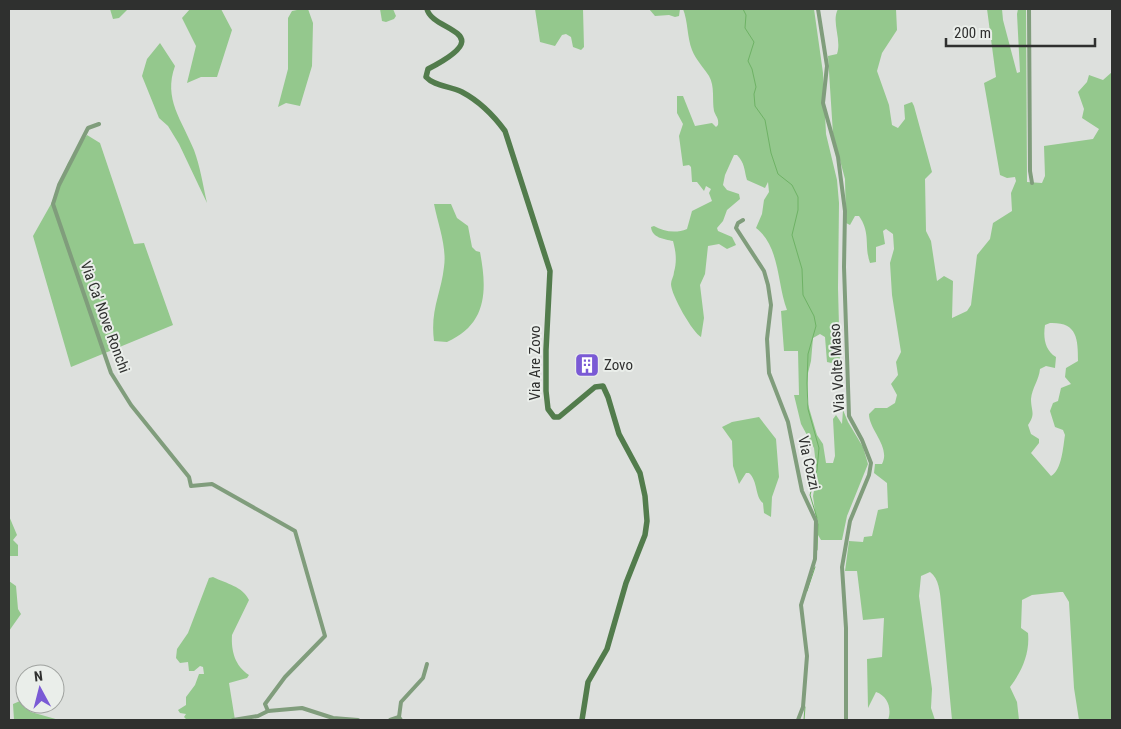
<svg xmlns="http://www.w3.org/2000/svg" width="1121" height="729" font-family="'Roboto Condensed',sans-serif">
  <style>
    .green { fill: #94c88d; fill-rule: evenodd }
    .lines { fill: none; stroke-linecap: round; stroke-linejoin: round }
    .stream { stroke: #6eb265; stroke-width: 1 }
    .street { stroke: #809d7c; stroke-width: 4 }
    .secondary { stroke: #527c4c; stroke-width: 5.5 }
    .labels { text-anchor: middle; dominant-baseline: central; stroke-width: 4; stroke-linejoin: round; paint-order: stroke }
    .street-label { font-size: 15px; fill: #2f302f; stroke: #eaeeea }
    .poi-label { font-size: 15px; fill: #2f302f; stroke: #eaeeea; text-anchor: start }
  </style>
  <rect width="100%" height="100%" fill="#dde0dd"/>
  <g class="green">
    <path d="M110,9h18l-9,9 -6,1z"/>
    <path d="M190,9h31l11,21 -15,47h-16l-14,6 9,-37 -14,-28z"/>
    <path d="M302,9h6l5,14 -1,43 -12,40 -14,-3 -8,4 10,-38v-51l4,-7z"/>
    <path d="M380,9h13l3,7 -2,3 -8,3 -4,-1z"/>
    <path d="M535,9h48l1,38 -3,3 -8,-3 -2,-10 -5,-3 -4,1 -7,11 -15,-4z"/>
    <path d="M649,9h31l-1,7 -4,1 -6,-2 -14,1z"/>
    <path d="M683,9h131l9,64 3,61 11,46 2,23 -1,85 2,77 -13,-3 -2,-25 -5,-3 -7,4 -2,23 -3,12 -1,28 10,34 6,9 3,19h7l2,-7 -2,-37 3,-4 6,9 1,-14 5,12 15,25 5,17 -21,52 -5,24h-21l-3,-5 -5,-39 4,-22 -3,-26 -13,-24 -7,-29h5l-1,-44h-14l-3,-40 6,-1c-10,-26 -7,-64 -31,-82l6,-14 2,-14 5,-8 -1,-10 -3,6 -18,-8c-3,-10 -2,-17 -10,-25h-3l-9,20 -2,10 4,5 12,4 1,5 -13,11 -4,11 -6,7 1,3 14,6 4,8 -9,4 -8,-5 -11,2 -3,28 -5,11 4,33 -3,19c-8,-4 -30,-42 -30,-53 0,-4 3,-8 3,-12 3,-11 2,-20 -1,-31 -9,-2 -21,-3 -22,-14l3,-1c9,5 21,8 33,3l5,-18 20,-10 -3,-8 2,-4 -5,-3 -2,5 -7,-9h-5l-1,-15 -2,-2 -6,1 -4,-30 4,-12 -6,-11v-17h6l12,30 17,-3 4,4 2,-2c1,-7 -2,-8 -4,-14 -2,-11 1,-25 -5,-35 -5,-8 -13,-16 -17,-26 -5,-13 -4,-29 -9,-41z"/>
    <path d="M838,9h58l1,21 -15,23 -5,18 12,34 3,20 6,3 7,-9 -1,-14 8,-3 2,4 18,66 -7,7 1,52 5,10 6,40 7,-5 9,5 -1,37 15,-7 4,-6 6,-50 13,-16 3,-16 19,-12 -1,-18 5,-12 -1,-4 -8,1 -7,-3 -16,-92 12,-6 -9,-68h15l1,11 14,53 3,-1 -3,-58 1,-5h8l1,173 15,1 3,-7 -1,-30 49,-7 6,-10 -17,-11 2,-9 -6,-17 9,-10 2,-7 14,5 9,-8v648h-33l-5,-32 -5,-86 -6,-10h-3l-28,3 -10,5 -1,28 7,5c2,20 -6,38 -18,54l7,15 2,18h-67l-11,-117c-1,-10 -2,-25 -11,-31l-9,4 -2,20 13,93 -1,19 4,12h-47c4,-11 0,-24 -12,-28l-8,16 -1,-49 15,-2 2,-39 -21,2 -6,-49h-12l4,-30 14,1 1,-5 8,-1 6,-26 10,-2 -1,-25 -13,-10 1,-9h7c9,-17 -13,-34 -13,-50l6,-6h12l8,-5 2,-8 -6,-11 7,-9 -2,-13 5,-10 -9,-57 -2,-32 4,-14 -1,-15 -7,-5 -3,2 2,13 -9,3v15l-6,1c-6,-17 1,-30 -11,-47h-4l-5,9 -4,-2 -1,-44 -12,-45 -5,-78 9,-2c5,-15 -6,-32 1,-45zM1050,323c27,-1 28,15 28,38l-12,7 -1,9 6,7 -10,4 -3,13 -5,2 -3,8 5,16 8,3 2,5c-2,12 -3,35 -14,41l-20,-23 8,-10v-4l-8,-5 -3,-9c8,-11 3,-14 3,-26 1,-11 8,-19 9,-30l6,-3 9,2 1,-11c-11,-7 -13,-19 -11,-32z"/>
    <path d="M160,43l15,23c-12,33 7,54 19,84 6,16 9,35 13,53l-28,-59 -11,-18 -9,-8 -17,-42 5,-17z"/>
    <path d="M87,135l13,8 34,101 10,-1 29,82 -102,42 -38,-131 18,-32 17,-41z"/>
    <path d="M434,204h17l6,14 11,8 4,21 4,4 4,1c7,37 8,72 -33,90l-13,-1c-4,-31 7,-47 10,-74 3,-20 -6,-43 -10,-63z"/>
    <path d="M759,417l17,22 3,38 -7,20 -1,20 -7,-4 -1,-10c-8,-6 -5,-22 -14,-30h-3l-7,11 -6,-18 -1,-25 -10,-14 10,-5z"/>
    <path d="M9,516l8,19 -4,5 5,5v11h-9z"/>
    <path d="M213,577c14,7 29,9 36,23l-17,35c-1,16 3,31 17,40l-2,3 -18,5 6,37h-48l-3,-3 2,-3 -6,-1 -2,-3 8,-5v-8l9,-12 4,-11h5l-1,-7 -3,-1 -6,5h-5l-1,-9 -8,1 -4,-5 1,-9 11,-16 21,-55z"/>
    <path d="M9,581l7,5 2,23 3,5 -12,17z"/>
    <path d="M20,701l11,11 28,8h-45l-1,-16z"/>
  </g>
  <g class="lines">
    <g class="stream">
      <path d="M743,9l3,6 -1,13 9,14 -6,19 4,8 4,18 -2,7 1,12 10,14 6,33 7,21 14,11 6,12v13l-6,25 10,34 1,26 11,21 2,10 -8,28 -1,29 1,26 11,39 -2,22 -7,25 7,23"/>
      <path d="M817,550l1,-26"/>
      <path d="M807,591l8,-24"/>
      <path d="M804,720l1,-13"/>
    </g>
    <g class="street">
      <path d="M818,9l9,57 -4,37 15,54 7,54 -1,56 5,149 13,24 9,23 -2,12 -19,46 -8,46 4,61v92"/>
      <path d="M1029,9l1,162 2,12"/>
      <path d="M99,124l-11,4 -29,57 -6,19 58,169 20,32 58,72 2,9 21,-2 83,47 30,105 -40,41 -20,27 3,7"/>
      <path d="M743,220l-5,3 -2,5 28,43 4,14 3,20 -4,34 2,34 19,49 14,69 14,30 -1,38 -14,46 6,51 -4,51 -5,13"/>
      <path d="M399,717l2,-15 22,-24 4,-14"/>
      <path d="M233,720l25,-4 10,-5 34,-3 31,10 25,2"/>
      <path d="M390,720l9,-3 2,3"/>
    </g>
    <path class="secondary" d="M427,9c5,23 75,22 1,60l-2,8c8,9 24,9 36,15 17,9 32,24 43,39l45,140 -4,79v41l2,18 6,8h5l36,-30 8,-1 5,11 11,37 21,39 5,23 2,25 -2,14 -19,48 -19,66 -19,33 -6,38"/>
  </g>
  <defs>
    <symbol id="building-square" viewBox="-11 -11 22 22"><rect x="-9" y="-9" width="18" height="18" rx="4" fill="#7a5ad5" stroke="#eaeeea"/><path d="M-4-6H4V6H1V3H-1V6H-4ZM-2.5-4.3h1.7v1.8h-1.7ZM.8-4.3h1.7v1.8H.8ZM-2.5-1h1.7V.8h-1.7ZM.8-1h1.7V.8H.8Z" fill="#fff"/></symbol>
  </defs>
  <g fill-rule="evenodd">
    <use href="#building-square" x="573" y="351" width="28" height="28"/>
  </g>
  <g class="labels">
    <g class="street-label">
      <text transform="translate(105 317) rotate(70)">Via Ca' Nove Ronchi</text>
      <text transform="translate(535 363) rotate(-90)">Via Are Zovo</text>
      <text transform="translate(837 368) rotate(-93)">Via Volte Maso</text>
      <text transform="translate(809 463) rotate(77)">Via Cozzi</text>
    </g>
    <g class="poi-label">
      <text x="604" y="365">Zovo</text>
    </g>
  </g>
  <rect width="1121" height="729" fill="none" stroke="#2f302f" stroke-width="20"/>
  <g transform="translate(40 689) rotate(353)"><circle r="24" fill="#eaeeea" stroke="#9fa29f"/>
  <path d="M0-4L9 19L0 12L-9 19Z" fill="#7a5ad5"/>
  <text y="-8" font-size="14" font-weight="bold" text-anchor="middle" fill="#2f302f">N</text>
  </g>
  <path d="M946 38v8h149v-8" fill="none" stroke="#2f302f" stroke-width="2.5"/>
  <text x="954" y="38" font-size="15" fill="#2f302f" stroke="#eaeeea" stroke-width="4" paint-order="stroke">200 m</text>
</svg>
